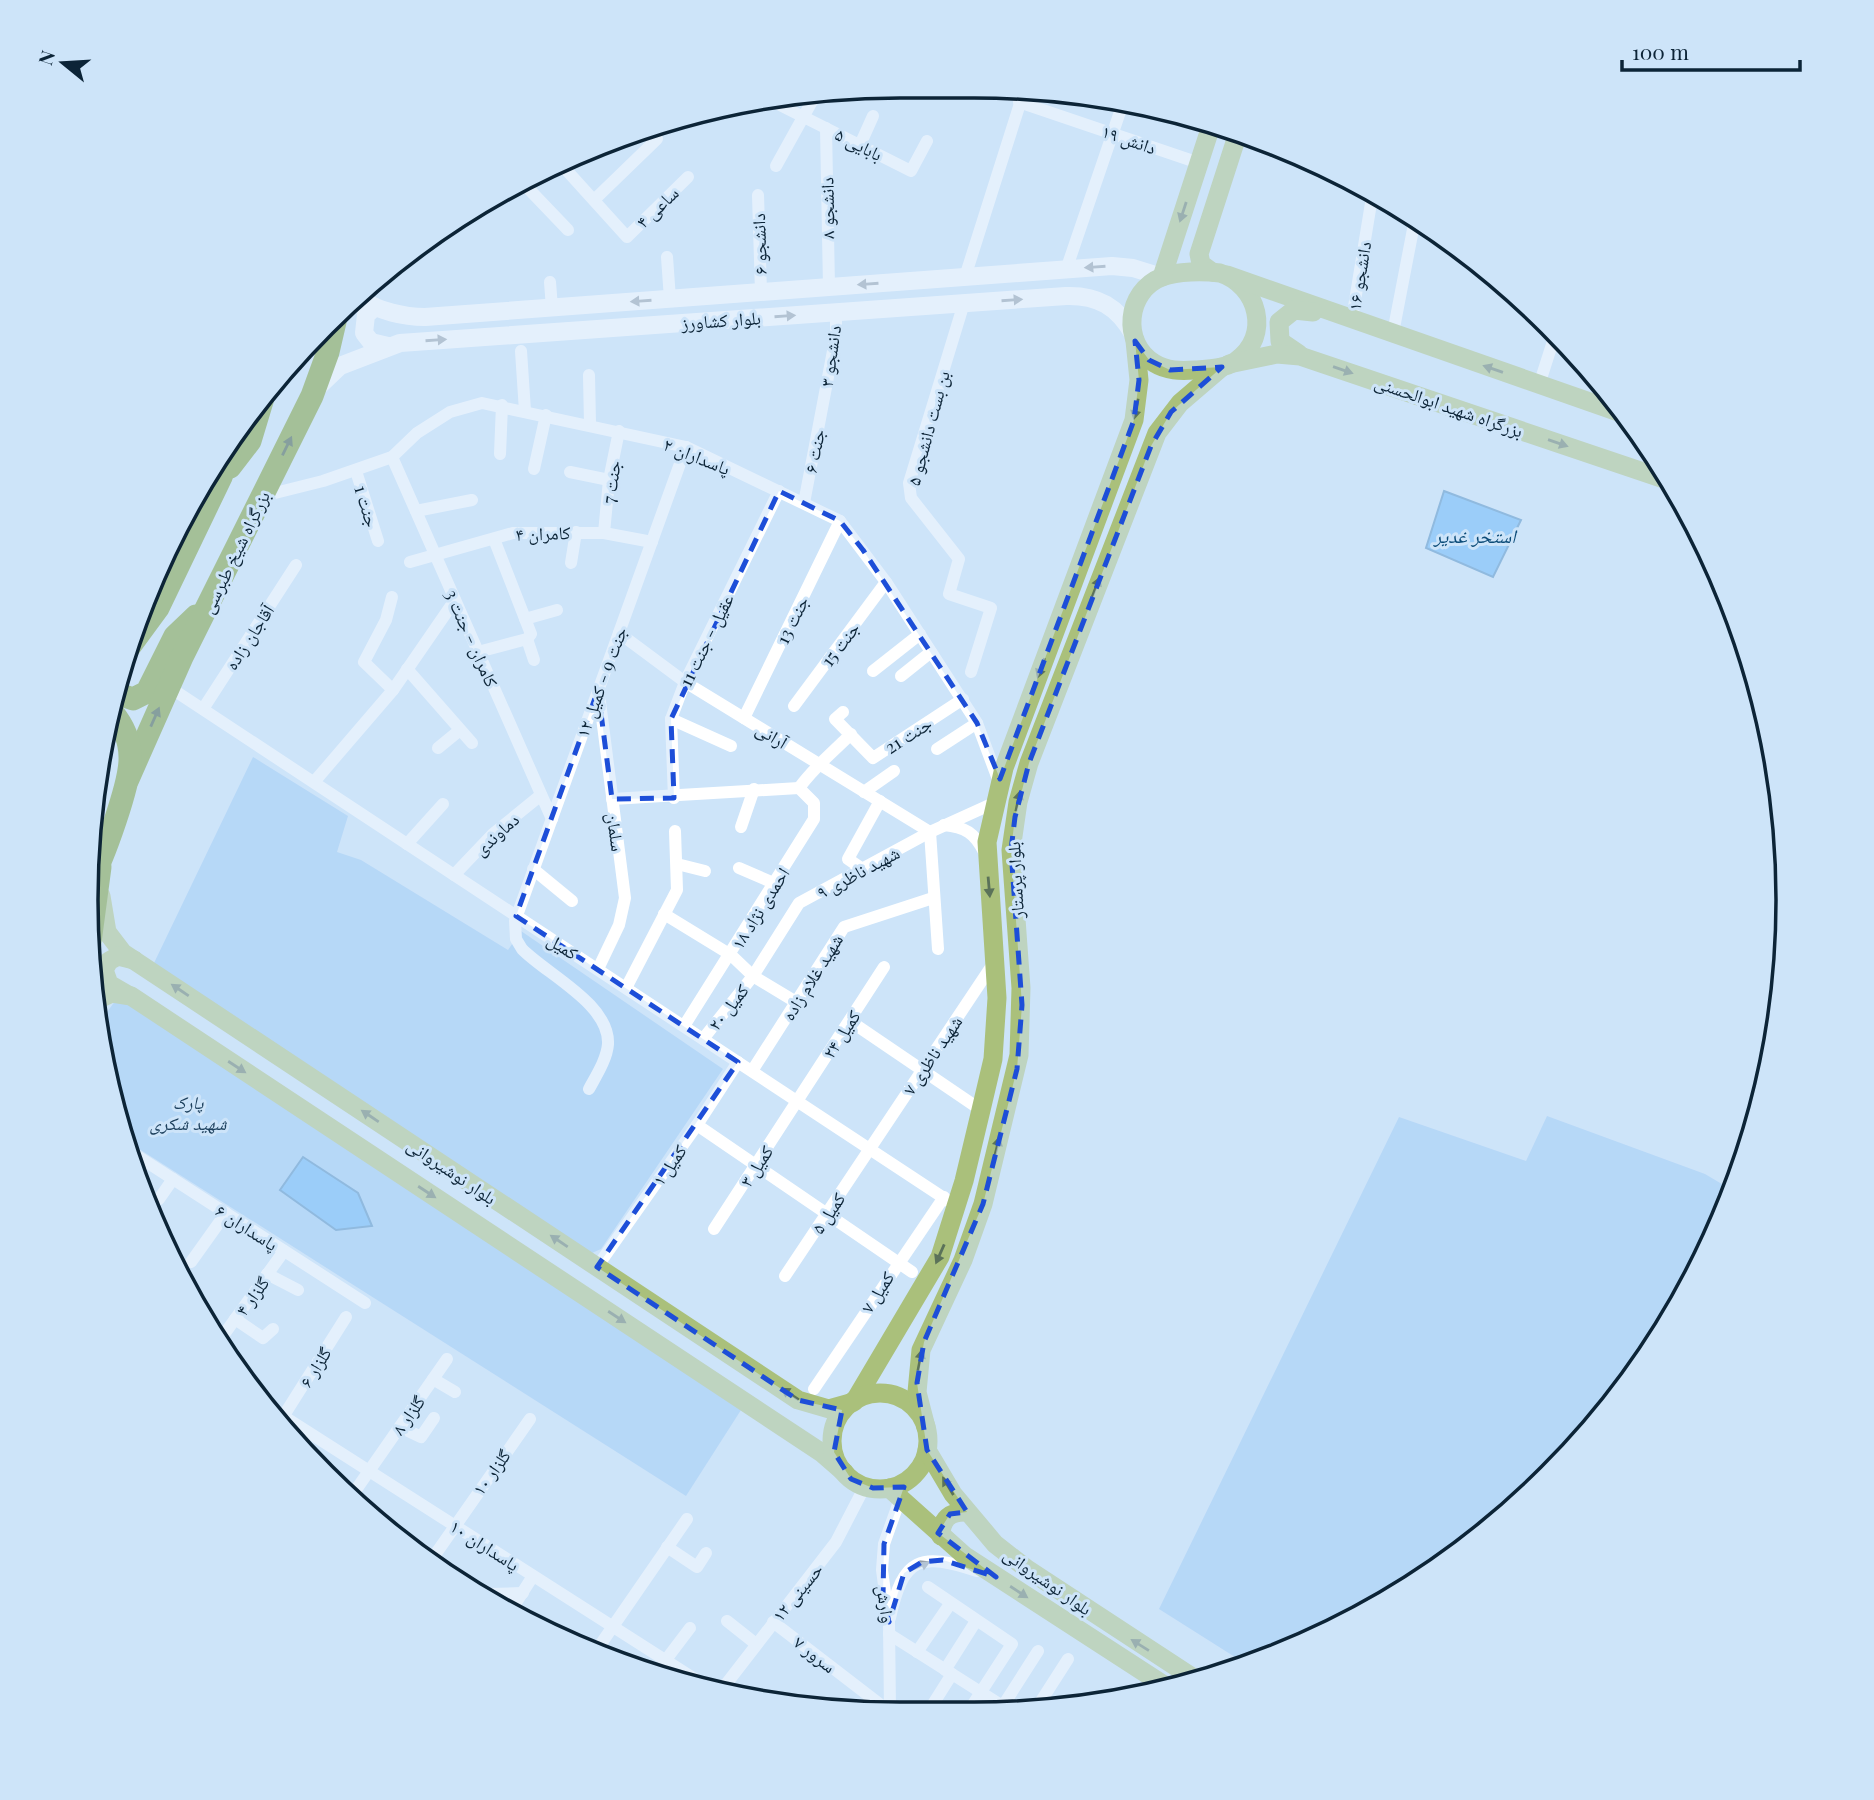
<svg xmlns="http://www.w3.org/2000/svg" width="1874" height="1800" font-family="'Playfair Display','Noto Naskh Arabic',serif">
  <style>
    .green { fill: #9ac9f4 }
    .water { fill: #5eb2f8; stroke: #4587be; stroke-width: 2 }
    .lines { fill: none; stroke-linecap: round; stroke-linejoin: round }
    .street { stroke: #fff; stroke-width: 12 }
    .secondary { stroke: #fff; stroke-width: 18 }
    .primary { stroke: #aac07b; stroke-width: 19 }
    .highway { stroke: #719623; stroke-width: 23 }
    .oneway { fill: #5b7259 }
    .oneway2 { fill: #929ca5 }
    .oneway3 { fill: #2f4c30 }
    .marked { fill: none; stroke: #1d4ed8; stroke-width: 5; stroke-dasharray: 14 9; stroke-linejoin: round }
    .labels { text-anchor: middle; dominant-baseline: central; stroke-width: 6; stroke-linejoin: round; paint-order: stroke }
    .street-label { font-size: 18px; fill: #0c2437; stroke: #cde4f9 }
    .park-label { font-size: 18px; font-style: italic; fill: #1d405d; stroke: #cde4f9 }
    .water-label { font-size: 19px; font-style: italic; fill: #0b4b78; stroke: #cde4f9 }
    .rim { fill: none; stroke: #0c2437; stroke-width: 3.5 }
  </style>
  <rect width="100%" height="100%" fill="#cde4f9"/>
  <g class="green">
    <path d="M253,757l95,59 -11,36 24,8 147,90 13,-19 202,138 -122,180 -9,4 -438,-290z"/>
    <path d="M118,997l623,413 -55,86 -561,-356 -11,-29 -15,-88z"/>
    <path d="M1547,1116l158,58 27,16 -53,117 -93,130 -116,109 -136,84 -88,34 -87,-55 240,-492 127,44z"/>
  </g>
  <g class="water">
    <path d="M1444,491l77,29 -28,57 -67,-29z"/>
    <path d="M303,1157l55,36 14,33 -36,4 -56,-40z"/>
  </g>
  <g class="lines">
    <g class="street">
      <path d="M768,99l143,72 16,-30"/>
      <path d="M1019,102l180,61"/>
      <path d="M826,128l3,159"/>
      <path d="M860,145l13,-29"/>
      <path d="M560,163l67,74 61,-60"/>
      <path d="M776,166l40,-72"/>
      <path d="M523,183l45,47"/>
      <path d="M758,195l3,97"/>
      <path d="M594,200l63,-61"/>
      <path d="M667,257l3,42"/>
      <path d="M1066,270l57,-167"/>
      <path d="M965,277l59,-186"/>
      <path d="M550,282l2,26"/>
      <path d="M964,303l-55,180 2,15 48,61 -10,35 42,14 -20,64"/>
      <path d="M1535,316l3,1"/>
      <path d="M1352,319l21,-128"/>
      <path d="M1393,333l22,-114"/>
      <path d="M521,351l4,60"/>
      <path d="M589,375l1,49"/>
      <path d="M1539,385l16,-50"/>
      <path d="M500,454l2,-49"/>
      <path d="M392,457l160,362"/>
      <path d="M534,469l12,-54"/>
      <path d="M356,471l22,70"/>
      <path d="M570,472l39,8"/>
      <path d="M263,496l60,-15 69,-24 25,-24 33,-21 32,-9 204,44 154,74 46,61 91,141 22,59"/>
      <path d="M804,503l32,-168v-23"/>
      <path d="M416,511l56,-11"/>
      <path d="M604,533l5,-53 10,-49"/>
      <path d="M410,562l103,-29h91l48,9"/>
      <path d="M571,563l5,-31"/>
      <path d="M392,597l-6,23 -22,42 29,28"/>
      <path d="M525,619l32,-9"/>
      <path d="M619,633l66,49 245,150 8,117"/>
      <path d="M527,639l7,21"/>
      <path d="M478,652l49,-13 4,-5 -37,-95"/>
      <path d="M407,669l65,74"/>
      <path d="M873,671l47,-37"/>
      <path d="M901,676l30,-24"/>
      <path d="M169,687l787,519"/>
      <path d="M794,706l92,-124"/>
      <path d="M203,709l93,-144"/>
      <path d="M843,712l-8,7 38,39 90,-59"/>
      <path d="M744,718l96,-197"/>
      <path d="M671,719l60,27"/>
      <path d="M438,748l22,-18"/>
      <path d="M937,749l40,-26"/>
      <path d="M314,782l79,-92 62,-90"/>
      <path d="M799,788c16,-22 33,-35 52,-54"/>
      <path d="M864,792l30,-21"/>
      <path d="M674,798l-3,-79 14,-37 94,-191"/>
      <path d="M612,799l187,-11"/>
      <path d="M944,825c21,2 31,8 40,27"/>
      <path d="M741,827l13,-38"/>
      <path d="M407,844l36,-40"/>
      <path d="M677,864l28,7"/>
      <path d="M739,868l37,16"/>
      <path d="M533,869l39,32"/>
      <path d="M864,870l-16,-11 32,-58"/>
      <path d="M454,875l39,-41 48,-39"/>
      <path d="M664,914l67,41 22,21 43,26"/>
      <path d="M598,969l21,-44 6,-27 -26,-204"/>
      <path d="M626,988l51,-98 -2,-59"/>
      <path d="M850,1021l131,89"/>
      <path d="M684,1026l130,-207v-16l-15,-15"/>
      <path d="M703,1039l50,-63 46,-73 131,-71 64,-29"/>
      <path d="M752,1071l92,-144 89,-29"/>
      <path d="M589,1089c7,-13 18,-30 19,-45 2,-40 -62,-70 -86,-95l-6,-10 -1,-18 171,-474"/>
      <path d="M697,1125l215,147"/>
      <path d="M128,1150l237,153"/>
      <path d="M139,1178l4,-18"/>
      <path d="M159,1199l14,-20"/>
      <path d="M714,1229l170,-262"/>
      <path d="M191,1262l35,-49"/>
      <path d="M597,1267l100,-142 41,-63"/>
      <path d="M267,1274l31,16"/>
      <path d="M785,1276l210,-315"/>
      <path d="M235,1319l28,19 10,-9"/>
      <path d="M220,1340l64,-89"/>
      <path d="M433,1379l22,13"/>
      <path d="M814,1389l130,-192"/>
      <path d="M258,1400l454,290"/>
      <path d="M281,1420l65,-103"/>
      <path d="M400,1427l21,10 13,-19"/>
      <path d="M353,1494l94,-135"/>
      <path d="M667,1547l30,20 9,-14"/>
      <path d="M430,1562l100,-143"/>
      <path d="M928,1587l84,57 -44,68"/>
      <path d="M489,1594l34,-1"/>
      <path d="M510,1612l23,-36"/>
      <path d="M890,1618c13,-61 30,-66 87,-47"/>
      <path d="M727,1621l29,23"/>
      <path d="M773,1622l117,90"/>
      <path d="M889,1634l123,78"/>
      <path d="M596,1651l91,-132"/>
      <path d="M917,1652l33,-48"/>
      <path d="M665,1661l25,-33"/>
      <path d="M945,1670l31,-49"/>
      <path d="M720,1692l116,-150 29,-56"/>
      <path d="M890,1712l-1,-90 -7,-52 2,-26 16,-45"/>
      <path d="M928,1712l24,-38"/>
      <path d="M999,1712l39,-61"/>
      <path d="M1034,1712l34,-53"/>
    </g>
    <g class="secondary">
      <path d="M361,299c17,12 43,18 64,18l687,-51 21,2 29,9"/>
      <path d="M375,307l-9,8 -2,18 7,9 17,4"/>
      <path d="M318,387l22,-21 60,-23 666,-47c32,-1 52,11 67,38"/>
    </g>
    <g class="primary">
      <path d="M1212,272l-11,-8 -2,-10 40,-124"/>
      <path d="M1220,273c38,12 52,63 16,88 -12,8 -27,8 -41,9 -15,1 -28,1 -41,-7 -33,-20 -28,-72 8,-86 16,-6 41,-6 58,-4z"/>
      <path d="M1227,275l400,140"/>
      <path d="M1162,277l50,-154"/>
      <path d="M1299,354l-19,-13 -1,-19 15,-12 19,2"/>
      <path d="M1229,364l48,-10 23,2 367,124"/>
      <path d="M101,896l6,36 16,21 675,447 31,9 25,-7 86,-145 24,-76 17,-71 12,-51 4,-61 -10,-156 17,-74 130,-348 5,-40 -4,-39"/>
      <path d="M128,995l-19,-11 -5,-14 5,-9 9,-5 16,4"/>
      <path d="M95,1001l17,-8 19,3 691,457 23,20"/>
      <circle cx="880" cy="1441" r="48"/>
      <path d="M926,1427l-9,-35 4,-42 42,-90 20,-56 36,-149 2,-67 -10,-138 7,-48 11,-39 128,-330 23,-30 42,-36"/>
      <path d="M927,1450l26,44 42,50 32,25 171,112"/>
      <path d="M889,1488l76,68 205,133"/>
      <path d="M941,1536c0,-17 9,-25 26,-24"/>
    </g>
    <g class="highway">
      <path d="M230,467l20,-26 13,-43"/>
      <path d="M125,653l33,-45 63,-131 13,-39"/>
      <path d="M116,693l17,6 14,-7 28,-56 21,-20"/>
      <path d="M128,779l54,-122 130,-261 16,-44 7,-30"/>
      <path d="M90,882c13,-22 41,-100 40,-125 0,-17 -7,-32 -18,-45"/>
      <path d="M88,957l12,-90"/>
    </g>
  </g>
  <defs><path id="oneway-solid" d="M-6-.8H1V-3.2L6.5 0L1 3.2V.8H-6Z" transform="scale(1.75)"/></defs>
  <g class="oneway">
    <use href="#oneway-solid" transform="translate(1183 212) rotate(108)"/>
    <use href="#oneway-solid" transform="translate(1493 369) rotate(-161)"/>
    <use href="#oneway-solid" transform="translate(1343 370) rotate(19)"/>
    <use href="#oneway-solid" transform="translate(1136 409) rotate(102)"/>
    <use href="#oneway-solid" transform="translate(1558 443) rotate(19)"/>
    <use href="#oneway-solid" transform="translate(1096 587) rotate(-69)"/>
    <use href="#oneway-solid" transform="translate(1041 668) rotate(110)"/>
    <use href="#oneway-solid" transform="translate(1018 801) rotate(-78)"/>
    <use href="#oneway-solid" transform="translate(989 887) rotate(85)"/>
    <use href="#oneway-solid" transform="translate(180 990) rotate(-146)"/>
    <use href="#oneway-solid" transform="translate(237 1067) rotate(33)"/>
    <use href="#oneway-solid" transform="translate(370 1116) rotate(-146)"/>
    <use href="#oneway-solid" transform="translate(997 1147) rotate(-76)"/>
    <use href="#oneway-solid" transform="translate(427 1192) rotate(33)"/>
    <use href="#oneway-solid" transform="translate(559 1241) rotate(-146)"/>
    <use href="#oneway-solid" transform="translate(940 1254) rotate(114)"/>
    <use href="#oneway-solid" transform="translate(617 1317) rotate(33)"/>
    <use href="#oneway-solid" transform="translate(920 1360) rotate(-79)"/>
    <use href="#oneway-solid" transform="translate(790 1394) rotate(-147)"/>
    <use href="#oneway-solid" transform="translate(948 1486) rotate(-121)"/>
    <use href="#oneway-solid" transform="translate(1019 1592) rotate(33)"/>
    <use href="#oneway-solid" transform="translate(1140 1645) rotate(-148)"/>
  </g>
  <g class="oneway2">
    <use href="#oneway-solid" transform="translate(1095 267) rotate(176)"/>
    <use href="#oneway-solid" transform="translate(868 284) rotate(176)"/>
    <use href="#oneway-solid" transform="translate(1012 300) rotate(-4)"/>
    <use href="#oneway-solid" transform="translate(641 301) rotate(176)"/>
    <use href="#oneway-solid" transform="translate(785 316) rotate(-4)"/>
    <use href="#oneway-solid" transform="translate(436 340) rotate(-4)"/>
    <use href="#oneway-solid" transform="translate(920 1566) rotate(-23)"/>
  </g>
  <g class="oneway3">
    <use href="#oneway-solid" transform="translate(287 446) rotate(-64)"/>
    <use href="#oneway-solid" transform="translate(155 717) rotate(-66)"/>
  </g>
  <path d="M0 0H1874V1800H0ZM1135,341l14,19 21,10 52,-3 -51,45 -20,34 -122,317 -14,54 -4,33 11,155 -5,64 -34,135 -59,138 -7,41 10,67 40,62 -17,2 -12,19 58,44 -53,-17 -21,2 -18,11 -15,49 -6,-26 1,-52 20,-57 -31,1 -22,-9 -17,-27 8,-42 -44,-10 -201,-133 141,-205 -222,-146 82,-226 14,109 62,-1 -3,-79 108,-228 61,30 23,29 114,173 23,56 134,-359 5,-40z" fill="#cde4f9" fill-opacity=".55" fill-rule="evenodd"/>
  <path class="marked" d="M1135,341l14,19 21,10 52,-3 -51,45 -20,34 -122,317 -14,54 -4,33 11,155 -5,64 -34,135 -59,138 -7,41 10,67 40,62 -17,2 -12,19 58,44 -53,-17 -21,2 -18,11 -15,49 -6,-26 1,-52 20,-57 -31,1 -22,-9 -17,-27 8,-42 -44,-10 -201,-133 141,-205 -222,-146 82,-226 14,109 62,-1 -3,-79 108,-228 61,30 23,29 114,173 23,56 134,-359 5,-40z"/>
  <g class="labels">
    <g class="street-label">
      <text transform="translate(1129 139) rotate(19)">دانش ۱۹</text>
      <text transform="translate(859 144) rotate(27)">بابایی ۵</text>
      <text transform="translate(657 207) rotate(-44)">ساعی ۴</text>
      <text transform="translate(827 208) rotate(-91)">دانشجو ۸</text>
      <text transform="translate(759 244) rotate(-92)">دانشجو ۶</text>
      <text transform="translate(1359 276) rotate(-81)">دانشجو ۱۶</text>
      <text transform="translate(721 320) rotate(-4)">بلوار کشاورز</text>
      <text transform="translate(830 356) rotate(-82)">دانشجو ۳</text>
      <text transform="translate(1449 406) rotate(19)">بزرگراه شهید ابوالحسنی</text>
      <text transform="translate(928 428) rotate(-75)">بن بست دانشجو ۵</text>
      <text transform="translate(814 451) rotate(-79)">جنت ۶</text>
      <text transform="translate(697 456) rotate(22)">پاسداران ۲</text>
      <text transform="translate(611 482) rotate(-82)">جنت 7</text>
      <text transform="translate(367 506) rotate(73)">جنت 1</text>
      <text transform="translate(543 533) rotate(-2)">کامران ۴</text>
      <text transform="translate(235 552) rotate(-64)">بزرگراه شیخ طبرسی</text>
      <text transform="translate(792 620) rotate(-64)">جنت 13</text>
      <text transform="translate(249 637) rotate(-57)">آقاجان زاده</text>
      <text transform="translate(472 638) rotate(66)">کامران - جنت 3</text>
      <text transform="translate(706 640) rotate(-64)">عقیل - جنت 11</text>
      <text transform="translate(840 644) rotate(-53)">جنت 15</text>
      <text transform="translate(601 682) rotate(-70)">جنت 9 - کمیل ۱۲</text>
      <text transform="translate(772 735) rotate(31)">آرانی</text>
      <text transform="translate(908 735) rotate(-33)">جنت 21</text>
      <text transform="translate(616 832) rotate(82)">سلمان</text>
      <text transform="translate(496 834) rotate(-42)">دماوندی</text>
      <text transform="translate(858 872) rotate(-28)">شهید ناظری ۹</text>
      <text transform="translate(1015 880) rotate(-93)">بلوار پرستار</text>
      <text transform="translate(760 908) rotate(-58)">احمدی نژاد ۱۸</text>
      <text transform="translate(563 946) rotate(33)">کمیل</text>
      <text transform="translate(812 977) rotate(-58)">شهید غلام زاده</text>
      <text transform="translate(728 1007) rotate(-52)">کمیل ۲۰</text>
      <text transform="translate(841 1034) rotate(-57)">کمیل ۲۴</text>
      <text transform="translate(932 1055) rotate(-56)">شهید ناظری ۷</text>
      <text transform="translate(669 1165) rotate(-55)">کمیل ۱</text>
      <text transform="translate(756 1166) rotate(-57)">کمیل ۳</text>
      <text transform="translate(452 1171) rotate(34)">بلوار نوشیروانی</text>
      <text transform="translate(828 1213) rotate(-56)">کمیل ۵</text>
      <text transform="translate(247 1227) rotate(33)">پاسداران ۶</text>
      <text transform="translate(877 1292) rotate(-57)">کمیل ۷</text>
      <text transform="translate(252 1296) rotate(-54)">گلزار ۴</text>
      <text transform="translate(315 1367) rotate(-58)">گلزار ۶</text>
      <text transform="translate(408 1415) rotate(-55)">گلزار ۸</text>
      <text transform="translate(491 1472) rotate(-54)">گلزار ۱۰</text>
      <text transform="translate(485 1545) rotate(33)">پاسداران ١٠</text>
      <text transform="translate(1048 1581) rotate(35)">بلوار نوشیروانی</text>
      <text transform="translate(797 1592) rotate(-51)">حسینی ۱۲</text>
      <text transform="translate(886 1604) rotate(82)">وارش</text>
      <text transform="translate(815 1654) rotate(38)">سرور ۷</text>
    </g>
    <g class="park-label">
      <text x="188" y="1102">پارک<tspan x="188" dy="21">شهید شکری</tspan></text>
    </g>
    <g class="water-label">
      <text x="1475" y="535">استخر غدیر</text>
    </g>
  </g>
  <path d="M0 0H1874V1800H0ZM900 98H974A802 802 0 0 1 1776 900V900A802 802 0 0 1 974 1702H900A802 802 0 0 1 98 900V900A802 802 0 0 1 900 98Z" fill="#cde4f9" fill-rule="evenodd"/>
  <path class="rim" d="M900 98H974A802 802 0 0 1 1776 900V900A802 802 0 0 1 974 1702H900A802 802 0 0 1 98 900V900A802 802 0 0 1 900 98Z"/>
  <g transform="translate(63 63) rotate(288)" stroke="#cde4f9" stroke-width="5" paint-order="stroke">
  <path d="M0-5L12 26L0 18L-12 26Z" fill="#0c2437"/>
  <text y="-10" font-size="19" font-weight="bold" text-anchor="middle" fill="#0c2437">N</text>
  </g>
  <path d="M1622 60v10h178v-10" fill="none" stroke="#0c2437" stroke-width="3.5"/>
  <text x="1632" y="60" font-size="21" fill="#0c2437" stroke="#cde4f9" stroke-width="5" paint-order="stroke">100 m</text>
</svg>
